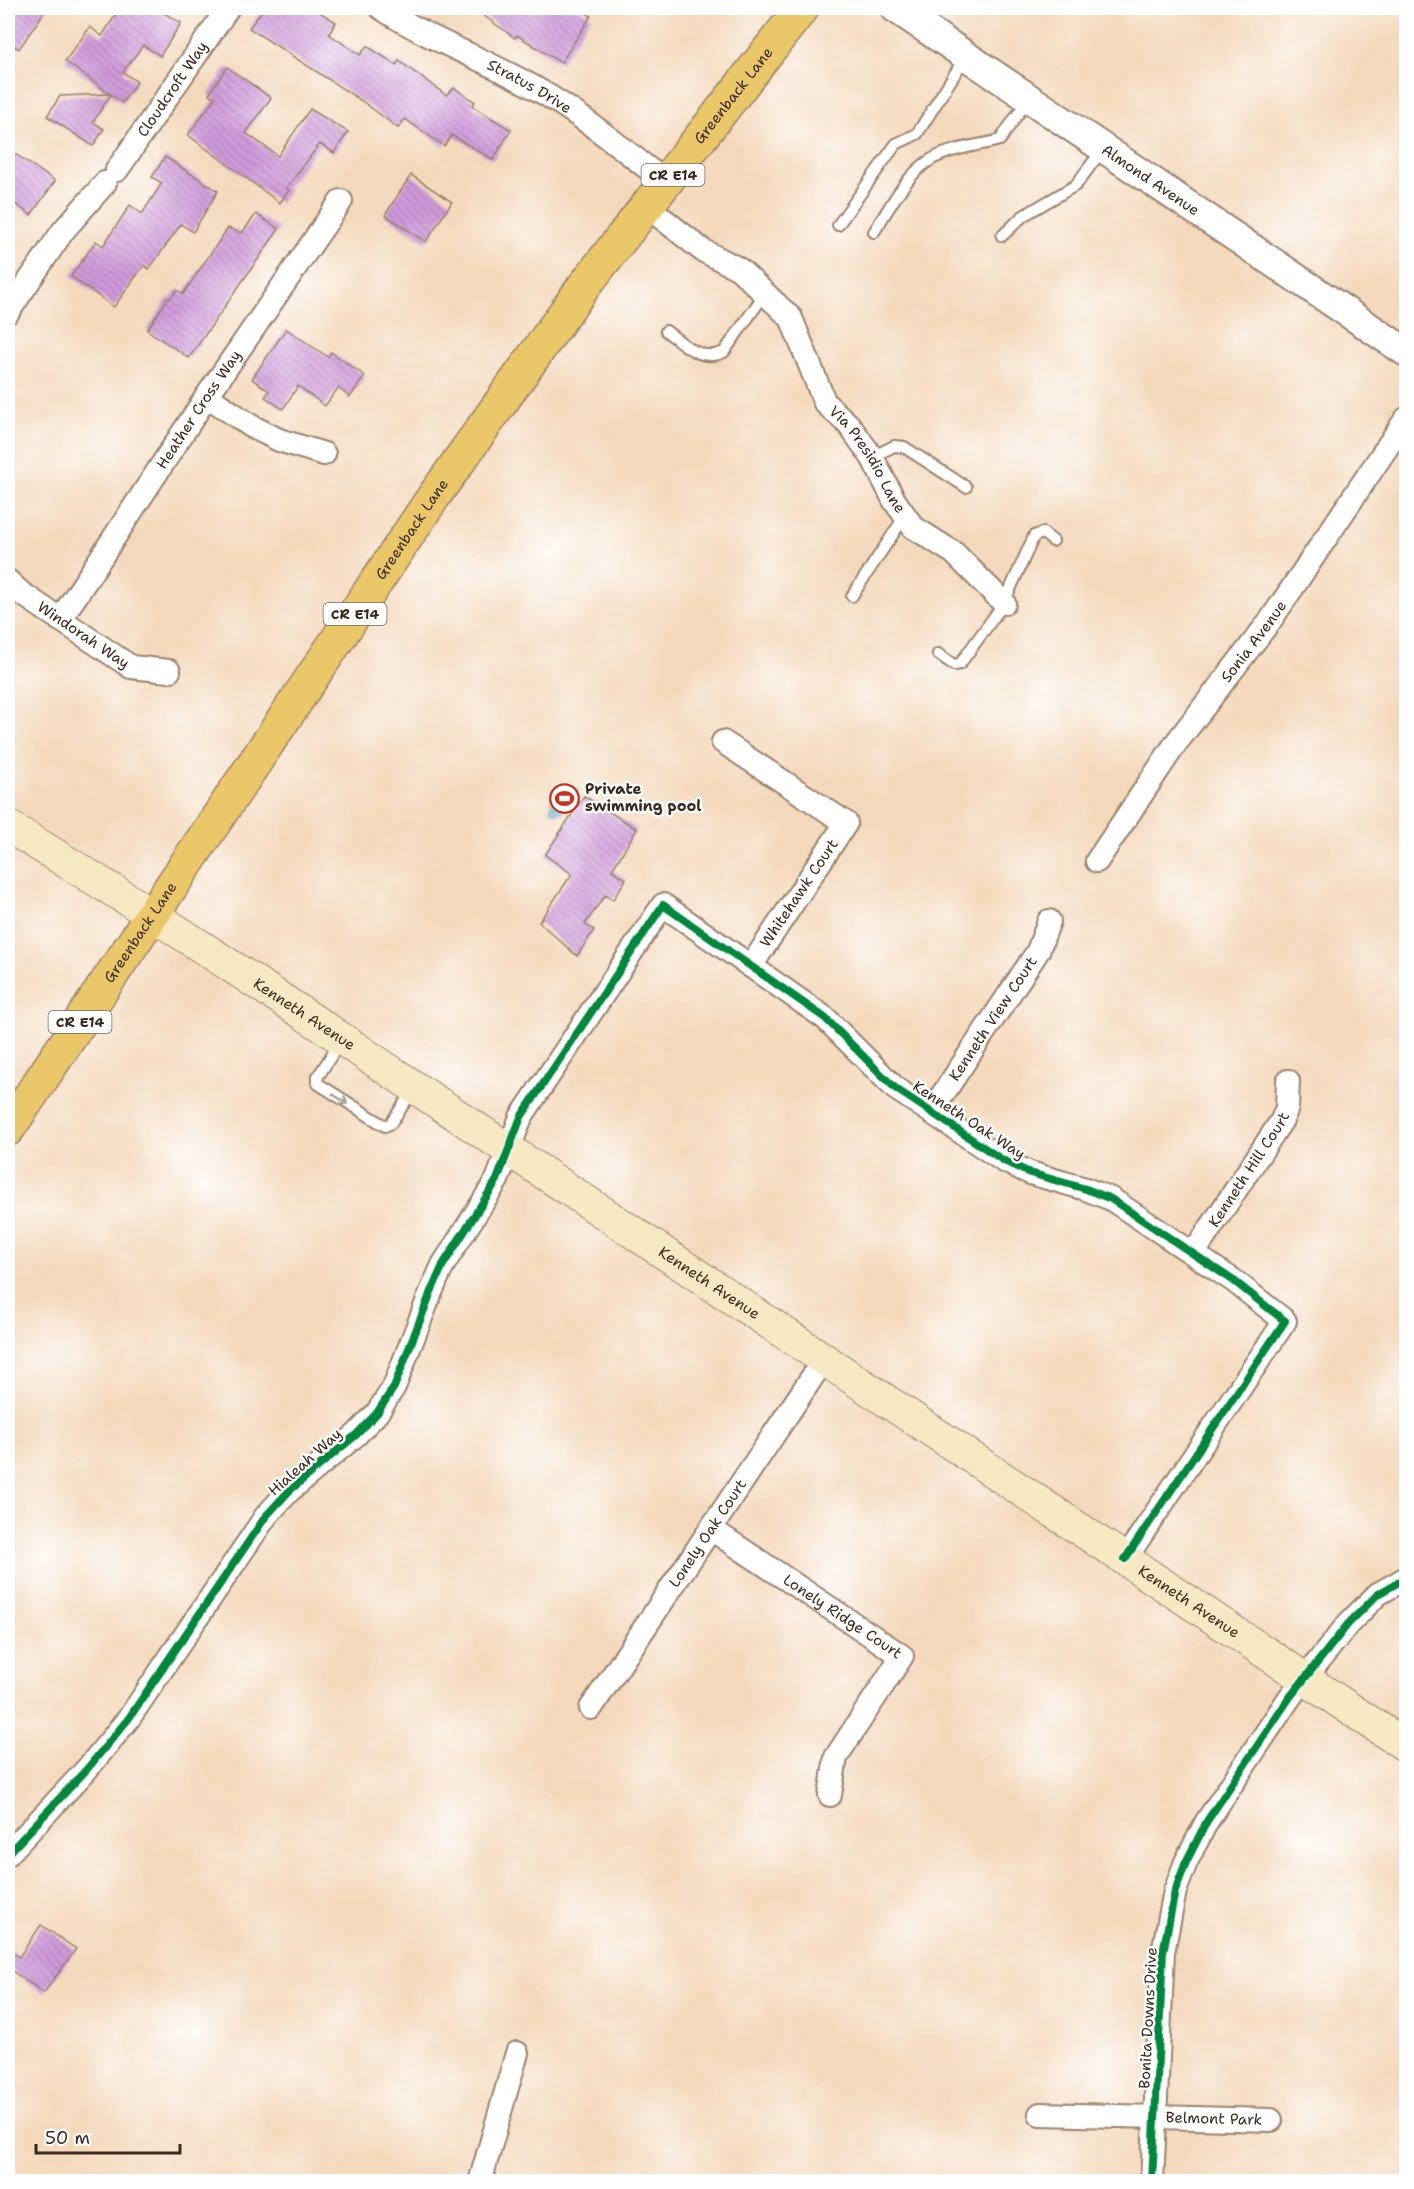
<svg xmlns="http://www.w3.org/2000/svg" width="1414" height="2189" font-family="'Shantell Sans',sans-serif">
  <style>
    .water { fill: url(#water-rules); stroke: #466e77; stroke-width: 1.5 }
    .building { fill: url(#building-back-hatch) }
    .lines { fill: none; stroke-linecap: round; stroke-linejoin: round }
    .service-casing { stroke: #98826d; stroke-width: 14 }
    .minor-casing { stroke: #98826d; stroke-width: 26 }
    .tertiary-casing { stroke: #98826d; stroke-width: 32 }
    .secondary-casing { stroke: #98826d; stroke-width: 34 }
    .primary-casing { stroke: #98826d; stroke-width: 36 }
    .service { stroke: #fff; stroke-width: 10 }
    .minor { stroke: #fff; stroke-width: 22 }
    .tertiary { stroke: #fff; stroke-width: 28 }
    .secondary { stroke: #f7e9c3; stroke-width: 32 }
    .primary { stroke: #eac769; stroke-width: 33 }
    .cycleway-casing { stroke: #fff; stroke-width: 11 }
    .cycleway { stroke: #00873e; stroke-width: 8 }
    .oneway { stroke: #a79f9a }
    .labels { text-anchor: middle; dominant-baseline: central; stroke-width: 5; stroke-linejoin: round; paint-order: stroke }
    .shield { fill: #fff; stroke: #766a62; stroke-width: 1.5 }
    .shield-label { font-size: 14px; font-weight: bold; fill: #3b2a1e }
    .street-label { font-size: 15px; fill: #3b2a1e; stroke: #fff }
    .poi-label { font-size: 15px; font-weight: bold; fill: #3b2a1e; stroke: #fff; text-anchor: start }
  </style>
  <defs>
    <pattern id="water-rules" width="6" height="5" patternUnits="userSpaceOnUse" patternTransform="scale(1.5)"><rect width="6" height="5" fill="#52b3d0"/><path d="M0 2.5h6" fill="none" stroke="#4592a8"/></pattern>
    <pattern id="building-back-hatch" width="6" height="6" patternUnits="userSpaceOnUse" patternTransform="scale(1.5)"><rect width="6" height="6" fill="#d09adb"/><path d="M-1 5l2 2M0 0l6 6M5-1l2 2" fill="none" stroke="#aa7eb1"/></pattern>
  </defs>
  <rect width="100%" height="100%" fill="#fff"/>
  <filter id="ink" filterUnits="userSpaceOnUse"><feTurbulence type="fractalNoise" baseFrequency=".0167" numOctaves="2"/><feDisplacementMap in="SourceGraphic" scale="12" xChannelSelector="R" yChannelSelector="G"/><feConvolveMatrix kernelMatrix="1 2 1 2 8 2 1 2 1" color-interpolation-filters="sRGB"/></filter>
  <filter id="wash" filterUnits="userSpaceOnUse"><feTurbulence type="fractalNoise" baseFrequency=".008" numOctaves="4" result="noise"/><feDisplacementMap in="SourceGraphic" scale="24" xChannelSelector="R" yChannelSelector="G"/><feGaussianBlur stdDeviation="1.35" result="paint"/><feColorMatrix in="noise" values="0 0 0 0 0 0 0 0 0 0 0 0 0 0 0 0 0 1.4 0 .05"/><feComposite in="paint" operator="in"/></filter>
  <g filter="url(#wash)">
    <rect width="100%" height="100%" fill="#f4d9bc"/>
    <path class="water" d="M561,786l16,3 -1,11 -8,2 -2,8 -8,3 -7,-3 1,-14 5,-1z"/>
    <g id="blocks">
      <g class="building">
        <path d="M8,8h39l-28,41 -11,-8z"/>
        <path d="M120,8h36l25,15 -21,33 -17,-11 -20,27 14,10 -15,21 -11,-9 -18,28 11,7 -11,17 -46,-30 13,-20 50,-2 -45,-33 25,-34 12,9z"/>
        <path d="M264,8h49l23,14 -7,12 31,21 7,-9 29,19 3,-4 47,34 8,-7 21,14 -3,4 39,24 -18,30 -41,-25 -8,11 -39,-27 -7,9 -36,-27 -113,-73z"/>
        <path d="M473,8h105l13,8 -30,47 -44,-28 -2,3z"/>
        <path d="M227,67l44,31 -25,35 32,23 32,-47 38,23 -14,21 -14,-9 -34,44 3,2 -9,13 -92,-68 27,-37 -6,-4z"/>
        <path d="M15,154l40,27 -24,34 -23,-16v-34z"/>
        <path d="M165,157l53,34 -25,41 -12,-8 -32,45 -5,-4 -30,42 -43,-31 25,-35 7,5 27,-41 12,9 20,-31 -10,-6z"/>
        <path d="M411,175l41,27 -26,40 -41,-27z"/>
        <path d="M256,214l23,15 -90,129 -42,-28 21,-32 2,1 7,-9 6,4 45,-66 14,5z"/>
        <path d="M286,329l42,28 3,-5 34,24 -15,21 -12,-9 -13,18 -27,-20 -15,23 -18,-12 4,-6 -17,-12z"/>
        <path d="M584,796l53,33 -25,41 14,9 -13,21 -8,-5 -20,29 9,6 -17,26 -38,-34 33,-48 -27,-19z"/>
        <path d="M41,1925l35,24 -32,44 -36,-25v-19l11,8z"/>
      </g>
    </g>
  </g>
  <g filter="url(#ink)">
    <use href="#blocks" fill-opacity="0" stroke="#98826d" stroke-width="1.5"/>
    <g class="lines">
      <defs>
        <g id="service">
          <path d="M838,225l58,-81 21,-10 49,-78"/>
          <path d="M874,232c16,-25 32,-58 58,-73 20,-11 46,-13 68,-19l29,-42"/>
          <path d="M1002,236l21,-20 53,-31 26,-35"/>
          <path d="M666,331c18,13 35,32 58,21l42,-60"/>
          <path d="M872,457l22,-11 10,1 62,40"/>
          <path d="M852,596l53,-80"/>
          <path d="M938,654l16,11 6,-1 44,-61 30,-67 9,-3 10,8"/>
          <path d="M340,1042l-23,36v5l68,43 6,-3 23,-34"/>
        </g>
        <g id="minor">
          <path id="s1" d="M381,8c50,33 107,52 159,83 45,26 86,61 127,92"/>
          <path id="s2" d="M117,170l111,-162"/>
          <path id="s3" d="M648,207l54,43 37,19 52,49 34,85 24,22 23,32 22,43 19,27 41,26 50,50"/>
          <path d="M8,312l55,-81 42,-48"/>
          <path d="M207,396l44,30 28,14 45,14"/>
          <path id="s4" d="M8,581l13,12 110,74 38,4"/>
          <path id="s5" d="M60,620l147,-224 134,-195"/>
          <path d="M723,742l123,81 -95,143"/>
          <path id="s6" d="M1097,861l79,-118 94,-122 136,-202"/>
          <path id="s7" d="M931,1112l107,-161 11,-30"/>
          <path id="s8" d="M1194,1253l88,-133 5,-12 1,-27"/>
          <path id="s9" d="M711,1529l191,127 -66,101 -6,38"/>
          <path id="s10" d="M591,1708l234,-350"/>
          <path d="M8,1854l79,-85 42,-51 137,-202 23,-25 67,-56 21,-22 17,-26 37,-95 12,-27 54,-85 24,-63 142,-212 162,113 71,71 35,23 73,49 26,12 56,16 25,10 123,82 51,40 -160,238"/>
          <path id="s11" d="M1040,2114l231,6"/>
          <path d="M480,2182l37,-129"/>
          <path d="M1152,2182l11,-230 12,-61 11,-29 21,-41 83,-124 58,-73 30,-30 28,-16"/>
        </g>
        <g id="tertiary">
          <path id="s12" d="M895,8l511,344"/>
        </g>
        <g id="secondary">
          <path id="s13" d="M8,826l145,89 189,124 1064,707"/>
        </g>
        <g id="primary">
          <path id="s14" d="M8,1129l426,-633 150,-210 218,-278"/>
        </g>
      </defs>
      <use href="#service" class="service-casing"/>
      <use href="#minor" class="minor-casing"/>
      <use href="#tertiary" class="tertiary-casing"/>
      <use href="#secondary" class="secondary-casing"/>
      <use href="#primary" class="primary-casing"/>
      <use href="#service" class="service"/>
      <use href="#minor" class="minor"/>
      <use href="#tertiary" class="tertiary"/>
      <use href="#secondary" class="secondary"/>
      <use href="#primary" class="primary"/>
      <defs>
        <g id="cycleway">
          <path d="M8,1854l79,-85 42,-51 137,-202 23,-25 67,-56 21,-22 17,-26 37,-95 12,-27 54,-85 24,-63 142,-212 162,113 71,71 35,23 73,49 26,12 56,16 25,10 123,82 51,40 -160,238"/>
          <path d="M1152,2182l11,-230 12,-61 11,-29 21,-41 83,-124 58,-73 30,-30 28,-16"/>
        </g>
      </defs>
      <use href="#cycleway" class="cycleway-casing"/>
      <use href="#cycleway" class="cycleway"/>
    </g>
    <defs><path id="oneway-shaft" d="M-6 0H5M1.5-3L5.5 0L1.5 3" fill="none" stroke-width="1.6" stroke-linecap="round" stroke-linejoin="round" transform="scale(1.5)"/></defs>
    <use class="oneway" href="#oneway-shaft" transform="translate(340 1099) rotate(34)"/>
  </g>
  <defs>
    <symbol id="stadium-ring" viewBox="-11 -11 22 22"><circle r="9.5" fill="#fff" stroke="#c8321e" stroke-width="1.5"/><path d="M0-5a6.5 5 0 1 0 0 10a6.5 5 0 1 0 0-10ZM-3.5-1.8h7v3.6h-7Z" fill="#c8321e"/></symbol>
  </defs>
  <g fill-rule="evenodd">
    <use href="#stadium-ring" x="548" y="782" width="33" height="33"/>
  </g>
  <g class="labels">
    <g class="shield">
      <rect x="641.5" y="164" width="63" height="22" rx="4.5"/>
      <rect x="323.5" y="603" width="63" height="22" rx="4.5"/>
      <rect x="48.5" y="1011" width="63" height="22" rx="4.5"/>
    </g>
    <g class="shield-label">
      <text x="673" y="175">CR E14</text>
      <text x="355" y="614">CR E14</text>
      <text x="80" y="1022">CR E14</text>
    </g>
    <g class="street-label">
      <text stroke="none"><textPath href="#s1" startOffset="168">Stratus Drive</textPath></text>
      <text stroke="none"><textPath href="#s2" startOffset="98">Cloudcroft Way</textPath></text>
      <text stroke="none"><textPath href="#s14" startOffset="1263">Greenback Lane</textPath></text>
      <text stroke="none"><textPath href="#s12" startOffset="308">Almond Avenue</textPath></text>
      <text stroke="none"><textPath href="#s5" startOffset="252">Heather Cross Way</textPath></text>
      <text stroke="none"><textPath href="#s3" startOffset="345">Via Presidio Lane</textPath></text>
      <text stroke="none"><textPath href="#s14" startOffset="723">Greenback Lane</textPath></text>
      <text stroke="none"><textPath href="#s4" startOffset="93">Windorah Way</textPath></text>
      <text stroke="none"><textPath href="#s6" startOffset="270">Sonia Avenue</textPath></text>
      <text transform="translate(799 893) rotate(-56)">Whitehawk Court</text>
      <text stroke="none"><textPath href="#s14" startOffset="237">Greenback Lane</textPath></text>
      <text stroke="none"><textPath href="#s13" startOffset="351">Kenneth Avenue</textPath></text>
      <text stroke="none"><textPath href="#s7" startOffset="112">Kenneth View Court</textPath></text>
      <text transform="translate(969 1120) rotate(33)">Kenneth Oak Way</text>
      <text stroke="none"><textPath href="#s8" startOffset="100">Kenneth Hill Court</textPath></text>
      <text stroke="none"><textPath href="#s13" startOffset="837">Kenneth Avenue</textPath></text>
      <text transform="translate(305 1462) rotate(-42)">Hialeah Way</text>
      <text stroke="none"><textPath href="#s10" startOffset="210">Lonely Oak Court</textPath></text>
      <text stroke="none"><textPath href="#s13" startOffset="1413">Kenneth Avenue</textPath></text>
      <text stroke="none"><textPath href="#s9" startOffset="158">Lonely Ridge Court</textPath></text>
      <text transform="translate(1148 2018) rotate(-87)">Bonita Downs Drive</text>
      <text stroke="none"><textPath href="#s11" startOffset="174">Belmont Park</textPath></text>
    </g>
    <g class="poi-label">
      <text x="585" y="789">Private<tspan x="585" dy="17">swimming pool</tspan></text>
    </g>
  </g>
  <rect width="1414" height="2189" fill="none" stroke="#fff" stroke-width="30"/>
  <path d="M36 2144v9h144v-9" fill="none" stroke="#3b2a1e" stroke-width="3"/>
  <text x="45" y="2144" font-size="18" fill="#3b2a1e" stroke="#ffffff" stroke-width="4.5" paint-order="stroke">50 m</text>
</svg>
